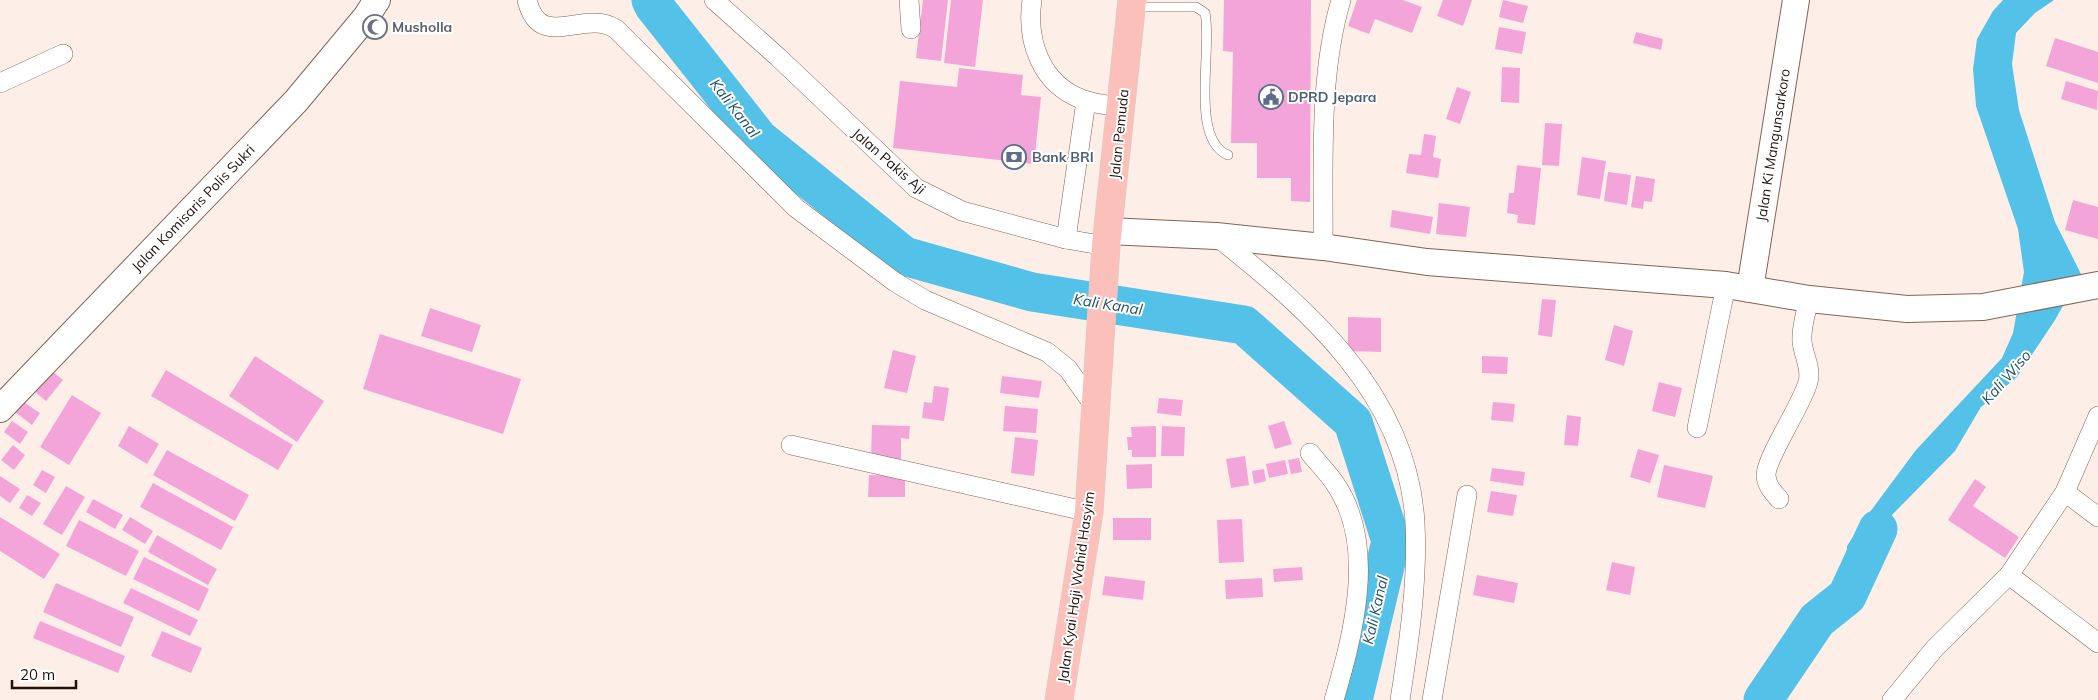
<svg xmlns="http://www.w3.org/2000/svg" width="2098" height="700" font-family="Mulish,sans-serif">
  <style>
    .water { fill: #54c1e9 }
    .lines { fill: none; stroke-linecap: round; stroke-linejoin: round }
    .river { stroke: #54c1e9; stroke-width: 39 }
    .building { fill: #f3a5da }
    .lane-casing { stroke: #826554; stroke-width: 10 }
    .street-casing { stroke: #826554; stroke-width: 20 }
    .secondary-casing { stroke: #826554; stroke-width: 28 }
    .highway-casing { stroke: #d2d0ce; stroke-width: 29 }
    .lane { stroke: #fff; stroke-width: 9 }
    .street { stroke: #fff; stroke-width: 19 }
    .secondary { stroke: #fff; stroke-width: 26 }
    .highway { stroke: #fcc0ba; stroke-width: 28 }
    .labels { text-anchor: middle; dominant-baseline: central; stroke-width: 4; stroke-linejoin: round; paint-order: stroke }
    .worship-label { font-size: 14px; font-weight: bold; fill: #5b616d; stroke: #fff; text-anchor: start }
    .service-label { font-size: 14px; font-weight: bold; fill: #4e5e75; stroke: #fff; text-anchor: start }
    .street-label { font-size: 14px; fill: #1e120b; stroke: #fff }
    .water-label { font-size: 15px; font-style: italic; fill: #215061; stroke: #fff }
  </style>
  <rect width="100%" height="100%" fill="#fdefe7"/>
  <path class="water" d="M2003,0h51l-19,13 -19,20 -4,31 7,46 36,112 26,52 -26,46 -38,57 -36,30 -26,44 -70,71 -36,64 3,18 -21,23 -29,16 -1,26 -16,10 -9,21h-31l44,-72 57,-58 1,-24 14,-22 55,-74 86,-92 11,-25 11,-61 -6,-43 -42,-123 -3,-37 4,-30 16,-28z"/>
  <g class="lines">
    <g class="river">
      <path d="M651,0l3,6 105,133 145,117 128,36 212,33 109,97 38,119 -38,159"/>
      <path d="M1763,700l54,-80 30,-24 31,-67"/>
    </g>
  </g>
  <g class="building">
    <path d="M923,0h25l-7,61 -25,-3z"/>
    <path d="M951,0h32l-8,67 -31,-4z"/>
    <path d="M1224,0h87l-1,202 -19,-1v-23h-34v-35h-26l2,-91 -10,-1z"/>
    <path d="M1357,0h46l19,7 -10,26 -37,-14 -6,15 -21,-8z"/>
    <path d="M1443,0h29l-9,26 -26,-10z"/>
    <path d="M1503,0l25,6 -5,17 -24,-6z"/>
    <path d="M1499,27l27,5 -4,22 -27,-5z"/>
    <path d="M1636,32l27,7 -2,11 -28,-7z"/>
    <path d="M2055,38l43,14v31l-52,-17z"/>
    <path d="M1502,67l18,1 -1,35 -18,-1z"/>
    <path d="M959,68l64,7 -2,20 20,2 -7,67 -141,-16 7,-67 57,6z"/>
    <path d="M2066,81l32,10 -1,19 -36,-11z"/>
    <path d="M1457,87l14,5 -11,32 -14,-5z"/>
    <path d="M1545,123l17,1 -3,42 -17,-1z"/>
    <path d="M1424,134l12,2 -3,21 8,2 -3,19 -32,-5 3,-19 12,1z"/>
    <path d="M1582,157l24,4 -6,38 -23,-4z"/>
    <path d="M1517,165l24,3 -6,57 -18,-2 1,-8 -11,-2 2,-20h5z"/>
    <path d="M1608,172l23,3 -4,30 -23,-4z"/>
    <path d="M1636,176l19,3 -3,23 -8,-1 -1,8 -12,-2z"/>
    <path d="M2073,200l25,7v32l-33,-9z"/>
    <path d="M1439,203l31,4 -4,30 -30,-3z"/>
    <path d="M1392,210l41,7 -3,17 -40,-7z"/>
    <path d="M1542,299l14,1 -4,37 -14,-2z"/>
    <path d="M430,308l51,17 -9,27 -51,-16z"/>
    <path d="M1348,317l33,1v34l-33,-1z"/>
    <path d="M1614,325l19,6 -9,35 -19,-6z"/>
    <path d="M380,334l141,45 -18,55 -140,-45z"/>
    <path d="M893,350l23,6 -9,37 -23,-5z"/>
    <path d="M255,356l69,45 -27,41 -68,-46z"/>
    <path d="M1482,356l26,1 -1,17 -25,-1z"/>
    <path d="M166,370l127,75 -15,25 -127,-74z"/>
    <path d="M52,371l11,9 -17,21 -11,-9z"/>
    <path d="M1002,376l40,5 -3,17 -39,-5z"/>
    <path d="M1659,382l23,6 -7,29 -23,-6z"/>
    <path d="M934,386l15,2 -5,33 -22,-3 2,-16 8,1z"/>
    <path d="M72,395l29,18 -32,52 -29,-18z"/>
    <path d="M1159,398l24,2 -2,16 -24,-3z"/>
    <path d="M22,401l18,12 -8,12 -17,-13z"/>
    <path d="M1493,402l22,2 -2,18 -22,-2z"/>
    <path d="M1005,406l33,3 -2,24 -33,-2z"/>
    <path d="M1567,415l14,2 -3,29 -14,-1z"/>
    <path d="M12,421l16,11 -8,12 -16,-12z"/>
    <path d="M1284,421l8,23 -17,5 -7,-23z"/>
    <path d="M872,425l38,1 -1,13 -8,-1v21l-30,-1z"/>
    <path d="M129,426l30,18 -12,20 -29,-18z"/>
    <path d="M1156,426v31h-24v-7h-4l-1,-13h5l-1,-10z"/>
    <path d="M1162,426l23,1 -1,29h-23z"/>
    <path d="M1015,437l23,3 -4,36 -23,-3z"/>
    <path d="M13,445l12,10 -11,15 -13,-10z"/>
    <path d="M1638,449l21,6 -9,28 -20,-6z"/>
    <path d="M167,450l82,45 -14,26 -82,-46z"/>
    <path d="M1245,456l4,29 -18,3 -5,-29z"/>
    <path d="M1299,458l3,14 -11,2 -3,-14z"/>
    <path d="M1285,460l3,14 -19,4 -3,-14z"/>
    <path d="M1152,464v24l-25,1 -1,-24z"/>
    <path d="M1664,465l49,11 -8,32 -48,-11z"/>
    <path d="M1492,468l33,4 -2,14 -33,-5z"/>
    <path d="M1264,469l2,12 -12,3 -2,-13z"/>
    <path d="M42,470l13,7 -9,16 -13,-8z"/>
    <path d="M869,475l36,1v21h-37z"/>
    <path d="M0,476l20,13 -10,14 -10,-7z"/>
    <path d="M1975,479l11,8 -13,19 46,31 -14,21 -57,-38z"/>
    <path d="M153,483l80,44 -12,23 -81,-43z"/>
    <path d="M66,486l19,11 -23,38 -19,-11z"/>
    <path d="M1491,491l26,4 -4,21 -26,-4z"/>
    <path d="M27,495l14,8 -9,13 -13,-8z"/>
    <path d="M93,499l30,16 -8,14 -29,-17z"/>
    <path d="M0,517l60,37 -16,25 -44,-28z"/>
    <path d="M130,517l23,14 -8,13 -23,-14z"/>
    <rect x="1113" y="518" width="38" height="22"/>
    <path d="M1242,519l2,43 -25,1 -2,-43z"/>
    <path d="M79,520l60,31 -13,25 -60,-30z"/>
    <path d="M157,535l60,34 -9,16 -60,-33z"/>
    <path d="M144,557l65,32 -10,22 -66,-32z"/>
    <path d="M1612,562l23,5 -5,28 -24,-5z"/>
    <path d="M1302,567l1,13 -29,2 -1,-13z"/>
    <path d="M1477,575l41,8 -4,20 -41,-8z"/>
    <path d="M1105,576l40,5 -2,19 -41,-5z"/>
    <path d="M1262,578l1,19 -37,2 -1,-19z"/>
    <path d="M56,583l78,34 -13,30 -78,-35z"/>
    <path d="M131,588l67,32 -8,16 -67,-33z"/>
    <path d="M40,621l85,35 -7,17 -85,-35z"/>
    <path d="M162,631l40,17 -11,25 -40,-17z"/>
  </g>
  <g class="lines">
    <defs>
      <path id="lane" d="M1133,7h63l9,6c8,34 -16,126 23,142"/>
      <g id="street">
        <path d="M527,0c13,53 56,8 89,29l180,179 99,74 30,18 122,52 21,17 27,38"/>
        <path d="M714,0l64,57 138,131 46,23 104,28 40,7"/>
        <path d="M909,0l2,29"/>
        <path d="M1032,0c-6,41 9,85 52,100 11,4 25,5 38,7"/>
        <path d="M0,83l63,-29"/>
        <path d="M1216,236c93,74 192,159 199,287 3,58 -6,119 -15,177"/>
        <path d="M1066,239l20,-138"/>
        <path d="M1323,247c1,-81 -5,-169 18,-247"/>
        <path d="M1697,428l29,-143"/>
        <path d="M791,445l298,67"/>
        <path d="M1310,453c8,10 17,19 24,29 44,62 19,153 0,218"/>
        <path d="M2065,492l33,25"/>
        <path d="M1779,499c-6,-7 -12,-13 -13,-23 -1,-17 36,-71 42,-94 4,-14 -5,-27 -6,-41 -1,-14 4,-28 7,-42"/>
        <path d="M2009,575l89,68"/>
        <path d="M1432,700l35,-205"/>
        <path d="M1892,700l43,-52 74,-73 56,-83 33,-76"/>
      </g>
      <g id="secondary">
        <path d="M1108,231l108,5 107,11 104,15 299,23 83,14 98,10 76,-2 115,-22"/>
        <path d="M1750,289l46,-289"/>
        <path d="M0,409l296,-308 70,-84 11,-17"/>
      </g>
      <path id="highway" d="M1059,700l30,-188 17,-266 26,-246"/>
    </defs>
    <use href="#lane" class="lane-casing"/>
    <use href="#street" class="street-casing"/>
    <use href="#secondary" class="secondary-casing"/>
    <use href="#highway" class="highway-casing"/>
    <use href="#lane" class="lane"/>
    <use href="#street" class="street"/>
    <use href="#secondary" class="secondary"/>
    <use href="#highway" class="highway"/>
  </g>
  <defs>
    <symbol id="mosque-ring" viewBox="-11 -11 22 22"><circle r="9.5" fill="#fff" stroke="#6b7280" stroke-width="1.5"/><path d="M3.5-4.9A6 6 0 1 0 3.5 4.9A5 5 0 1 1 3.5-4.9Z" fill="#6b7280"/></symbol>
    <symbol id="civic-ring" viewBox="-11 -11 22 22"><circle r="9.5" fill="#fff" stroke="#5c6f8a" stroke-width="1.5"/><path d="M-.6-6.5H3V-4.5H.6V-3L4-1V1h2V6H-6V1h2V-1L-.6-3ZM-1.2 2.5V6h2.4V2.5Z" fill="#5c6f8a"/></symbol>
    <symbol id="bank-ring" viewBox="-11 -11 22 22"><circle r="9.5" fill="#fff" stroke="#5c6f8a" stroke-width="1.5"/><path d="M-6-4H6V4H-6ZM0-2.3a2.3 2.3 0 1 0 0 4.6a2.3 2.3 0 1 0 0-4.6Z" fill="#5c6f8a"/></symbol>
  </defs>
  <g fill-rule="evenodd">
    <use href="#mosque-ring" x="361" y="13" width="28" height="28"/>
    <use href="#civic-ring" x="1257" y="83" width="28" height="28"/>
    <use href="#bank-ring" x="1000" y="143" width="28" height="28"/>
  </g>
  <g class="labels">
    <g class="worship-label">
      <text x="392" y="27">Musholla</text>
    </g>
    <g class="service-label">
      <text x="1288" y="97">DPRD Jepara</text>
      <text x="1032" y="157">Bank BRI</text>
    </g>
    <g class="street-label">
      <text transform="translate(1119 134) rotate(-84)">Jalan Pemuda</text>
      <text transform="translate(1773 145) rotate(-81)">Jalan Ki Mangunsarkoro</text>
      <text transform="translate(889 161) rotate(41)">Jalan Pakis Aji</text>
      <text transform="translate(193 208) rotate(-46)">Jalan Komisaris Polis Sukri</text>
      <text transform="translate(1076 587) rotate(-82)">Jalan Kyai Haji Wahid Hasyim</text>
    </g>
    <g class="water-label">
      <text transform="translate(735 108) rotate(52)">Kali Kanal</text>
      <text transform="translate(1108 304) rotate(9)">Kali Kanal</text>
      <text transform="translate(2006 377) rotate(-49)">Kali Wiso</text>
      <text transform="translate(1375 610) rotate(-77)">Kali Kanal</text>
    </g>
  </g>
  <path d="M12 680v8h64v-8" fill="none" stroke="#1e120b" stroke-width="2.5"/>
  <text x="20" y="680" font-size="15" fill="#1e120b" stroke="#ffffff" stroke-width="4" paint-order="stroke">20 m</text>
</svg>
